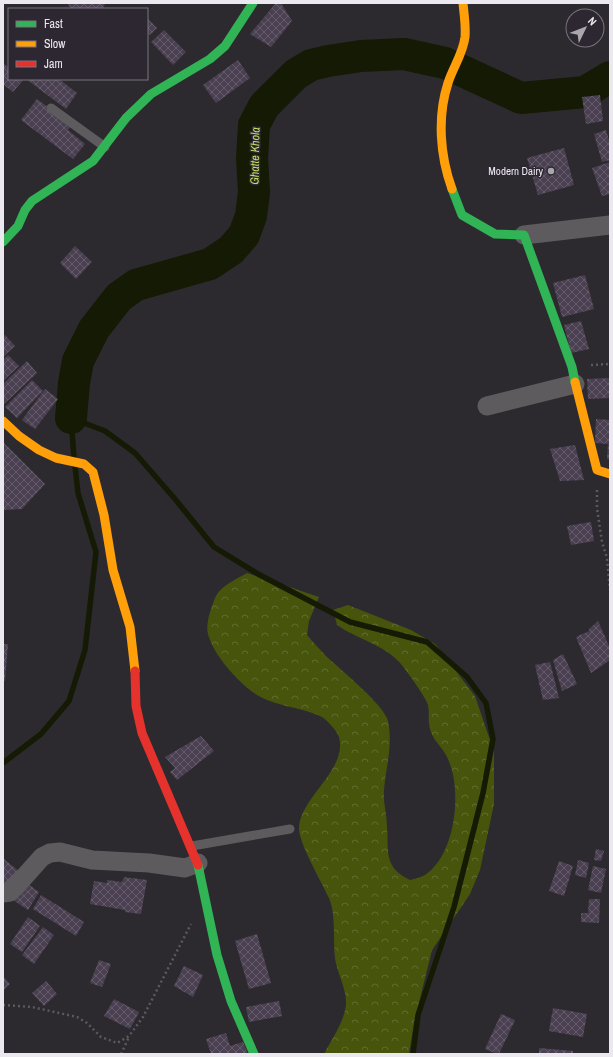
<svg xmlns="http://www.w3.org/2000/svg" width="613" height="1057" font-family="'Archivo Narrow',sans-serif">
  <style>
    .forest { fill: url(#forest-crowns) }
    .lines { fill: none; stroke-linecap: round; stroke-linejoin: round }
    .stream { stroke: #141a04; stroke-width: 5.5 }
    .river { stroke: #141a04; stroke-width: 32 }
    .building { fill: url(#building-cross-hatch) }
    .path { stroke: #5b5a5c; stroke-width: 2.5; stroke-dasharray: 2 3; stroke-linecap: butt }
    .lane { stroke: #5d5b5e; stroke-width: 9 }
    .street { stroke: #5d5b5e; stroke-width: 19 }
    .fast { stroke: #30b455; stroke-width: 9 }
    .slow { stroke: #ff9f0a; stroke-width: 9 }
    .jam { stroke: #e5322d; stroke-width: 9 }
    .poi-dot { fill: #a9a6ac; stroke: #2d2732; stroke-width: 1.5 }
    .labels { text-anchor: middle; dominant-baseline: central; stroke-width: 3; stroke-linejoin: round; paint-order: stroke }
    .poi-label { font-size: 11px; fill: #ece8f0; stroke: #2d2732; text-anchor: end }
    .water-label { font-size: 12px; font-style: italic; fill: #c1df60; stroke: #2d2732 }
  </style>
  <defs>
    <pattern id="forest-crowns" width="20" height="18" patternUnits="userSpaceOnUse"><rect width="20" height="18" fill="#46540c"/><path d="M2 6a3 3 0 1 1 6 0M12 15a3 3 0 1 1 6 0" fill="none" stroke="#616d30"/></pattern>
    <pattern id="building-cross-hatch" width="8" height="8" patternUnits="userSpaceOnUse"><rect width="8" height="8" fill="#4a4051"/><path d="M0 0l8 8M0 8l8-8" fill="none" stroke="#645c6a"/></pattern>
  </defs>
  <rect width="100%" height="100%" fill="#2d2a2f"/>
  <path class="forest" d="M247,573l72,24 -10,24 -2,14c6,7 13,15 20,22 13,12 58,49 61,64 5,26 -2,44 -4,69 -1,13 3,24 3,37 2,25 -4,40 23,53 5,-1 11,-3 15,-5 31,-20 38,-87 22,-118 -4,-9 -13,-16 -16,-25 -4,-11 -1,-18 -3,-27 -1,-6 -22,-35 -27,-41 -16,-19 -44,-25 -64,-39l-4,-15 15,-5 63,25 24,14 40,52 19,56v52l-14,66 -10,24 -38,56 -18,73 -5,31h-85c8,-15 20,-32 22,-49 1,-16 -9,-32 -11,-47 -2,-18 1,-44 -6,-60 -7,-15 -30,-55 -30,-69 0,-31 49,-59 40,-92 -1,-5 -13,-18 -17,-20 -22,-11 -48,-10 -68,-24 -17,-12 -41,-39 -46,-59 -3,-10 4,-29 8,-38 6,-11 21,-17 31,-23z"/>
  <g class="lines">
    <g class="stream">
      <path d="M74,458l-3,-40 34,13 30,22 40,46 39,48 44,27 92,48 77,20 40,35 19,26 7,36 -10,54 -29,114 -36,108 -5,39"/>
      <path d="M3,763l38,-29 28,-33 16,-51 11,-98 -18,-59 -3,-27"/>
    </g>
    <path class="river" d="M71,418l3,-35 4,-22 16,-32 25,-32 17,-12 74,-21 21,-14 13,-15 7,-19 3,-24 -2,-34 2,-33 10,-19 32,-32 15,-9 17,-4 33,-5 43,-2 41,9 76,35 64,-6 25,-15"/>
  </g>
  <g class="building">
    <path d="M70,3h36l-3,4 2,2h-33l-4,-4z"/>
    <path d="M276,3h5l11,18 -21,26 -21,-13z"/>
    <path d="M147,18l10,10 -7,7 -3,-2z"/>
    <path d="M164,30l22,22 -13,13 -22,-23z"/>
    <path d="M238,60l12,18 -34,25 -13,-18z"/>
    <path d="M3,63l6,5v11h15l-11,13 -10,-8z"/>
    <path d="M26,79h33l18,14 -11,16z"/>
    <path d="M600,95l3,26 -17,3 -4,-27z"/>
    <path d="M37,99l35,26 -4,5 17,14 -12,15 -52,-39z"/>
    <path d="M606,130l4,14v16l-8,2 -8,-28z"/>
    <path d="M564,148l10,37 -36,10 -11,-37z"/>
    <path d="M610,162v32l-8,2 -10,-28z"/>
    <path d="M75,246l17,16 -16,17 -16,-16z"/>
    <path d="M585,275l9,34 -32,8 -9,-34z"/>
    <path d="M581,321l8,28 -18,4 -7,-28z"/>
    <path d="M5,335l10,11 -12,11v-21z"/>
    <path d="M8,355l11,11 -16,15v-21z"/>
    <path d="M27,361l10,12 -34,32v-21z"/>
    <path d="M610,378v20l-22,1 -1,-20z"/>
    <path d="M32,380l11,11 -26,27 -12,-11z"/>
    <path d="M45,389l13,10 -23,30 -13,-9z"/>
    <path d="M596,419l14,1v40l-3,-1 1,-15 -13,-1z"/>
    <path d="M3,442l42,42 -23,25 -19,1z"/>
    <path d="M575,445l9,35 -24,1 -10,-32z"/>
    <path d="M591,522l3,19 -23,4 -4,-19z"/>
    <path d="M598,621l12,27v12l-19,13 -15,-36 13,-6v-2z"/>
    <path d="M3,644h5l-3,37h-2z"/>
    <path d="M563,654l14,30 -15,7 -9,-31z"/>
    <path d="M550,662l9,36 -16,2 -8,-35z"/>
    <path d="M201,736l13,15 -37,29 -7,-8 5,-4 -10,-11z"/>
    <path d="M596,849l8,2 -3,10 -7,-1z"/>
    <path d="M4,859l16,13 -17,16v-28z"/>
    <path d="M578,860l11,3 -3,15 -11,-3z"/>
    <path d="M559,861l14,5 -9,30 -15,-5z"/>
    <path d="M593,866l13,3 -5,24 -13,-3z"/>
    <path d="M124,877l23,3 -6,34 -16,-2v-2l-35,-6 4,-23 13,2v-3l15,2z"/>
    <path d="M25,882l14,10 -11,18 -15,-10z"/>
    <path d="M41,895l43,27 -8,14 -43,-27z"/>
    <path d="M589,899h11l-1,24 -18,-1v-9h7z"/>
    <path d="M28,917l12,9 -18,26 -12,-8z"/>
    <path d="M43,927l11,8 -20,29 -12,-9z"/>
    <path d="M257,934l14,49 -22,6 -14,-48z"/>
    <path d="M99,960l12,4 -9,23 -12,-4z"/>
    <path d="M184,966l19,9 -10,22 -19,-11z"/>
    <path d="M3,976l7,8 -7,7z"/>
    <path d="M46,981l11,13 -13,12 -12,-13z"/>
    <path d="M114,999l25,13 -9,17 -26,-13z"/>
    <path d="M279,1001l3,15 -33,6 -3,-15z"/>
    <path d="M553,1008l34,6 -4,23 -34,-6z"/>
    <path d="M501,1014l14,6 -16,34h-2l-12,-5z"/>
    <path d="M226,1033l4,13 13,-4 5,12h-37l-5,-15z"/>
    <path d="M539,1048l34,3v3h-34z"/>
  </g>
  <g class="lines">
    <g class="path">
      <path d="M591,365l19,-1"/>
      <path d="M597,490v18l5,34 5,16 3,32"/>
      <path d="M3,1005l29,2 45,10 10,6 14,14 16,6 12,-7 14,-19 48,-93"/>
      <path d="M121,1054l8,-17"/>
    </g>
    <g class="lane">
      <path d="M51,108l54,39"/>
      <path d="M192,846l98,-17"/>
    </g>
    <g class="street">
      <path d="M524,235l86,-10"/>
      <path d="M487,406l88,-22"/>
      <path d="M3,893l7,-1 7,-7 25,-28 8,-4 10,-1 32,8 57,3 36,5 13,-5"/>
    </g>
    <g class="fast">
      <path d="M452,189l10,26 33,19 29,1 48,132 3,15"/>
      <path d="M3,242l15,-16 7,-16 7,-9 61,-40 33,-43 25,-24 59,-35 15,-13 28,-43"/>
      <path d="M198,865l19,90 14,46 23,53"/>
    </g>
    <g class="slow">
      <path d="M452,189c-12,-33 -15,-72 -4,-106 5,-16 15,-29 17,-46 1,-11 -1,-23 -2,-34"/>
      <path d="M575,382l22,88 13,4"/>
      <path d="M3,421l16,15 20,14 17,8 28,6 9,8 11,43 9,55 17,57 5,44"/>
    </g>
    <path class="jam" d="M135,671l1,35 6,27 56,132"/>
  </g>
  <circle class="poi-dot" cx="551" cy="171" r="4"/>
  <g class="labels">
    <g class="poi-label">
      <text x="543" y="171">Modern Dairy</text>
    </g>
    <g class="water-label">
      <text transform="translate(255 156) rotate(-89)">Ghatte Khola</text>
    </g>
  </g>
  <rect width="613" height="1057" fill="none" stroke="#ece8f0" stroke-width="8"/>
  <rect x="8" y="8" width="140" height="72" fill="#2d2732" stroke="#79747e"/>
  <rect x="16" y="21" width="20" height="6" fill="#30b455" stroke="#79747e"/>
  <text x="44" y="28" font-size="12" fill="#ece8f0">Fast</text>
  <rect x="16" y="41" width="20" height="6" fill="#ff9f0a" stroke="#79747e"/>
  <text x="44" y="48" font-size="12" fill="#ece8f0">Slow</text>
  <rect x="16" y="61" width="20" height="6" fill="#e5322d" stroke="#79747e"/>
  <text x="44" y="68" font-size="12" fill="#ece8f0">Jam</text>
  <g transform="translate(585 28) rotate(47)"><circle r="19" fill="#2d2732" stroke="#79747e"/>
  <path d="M0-3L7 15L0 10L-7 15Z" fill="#a9a6ac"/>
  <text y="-6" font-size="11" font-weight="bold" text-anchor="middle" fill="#ece8f0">N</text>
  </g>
</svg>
